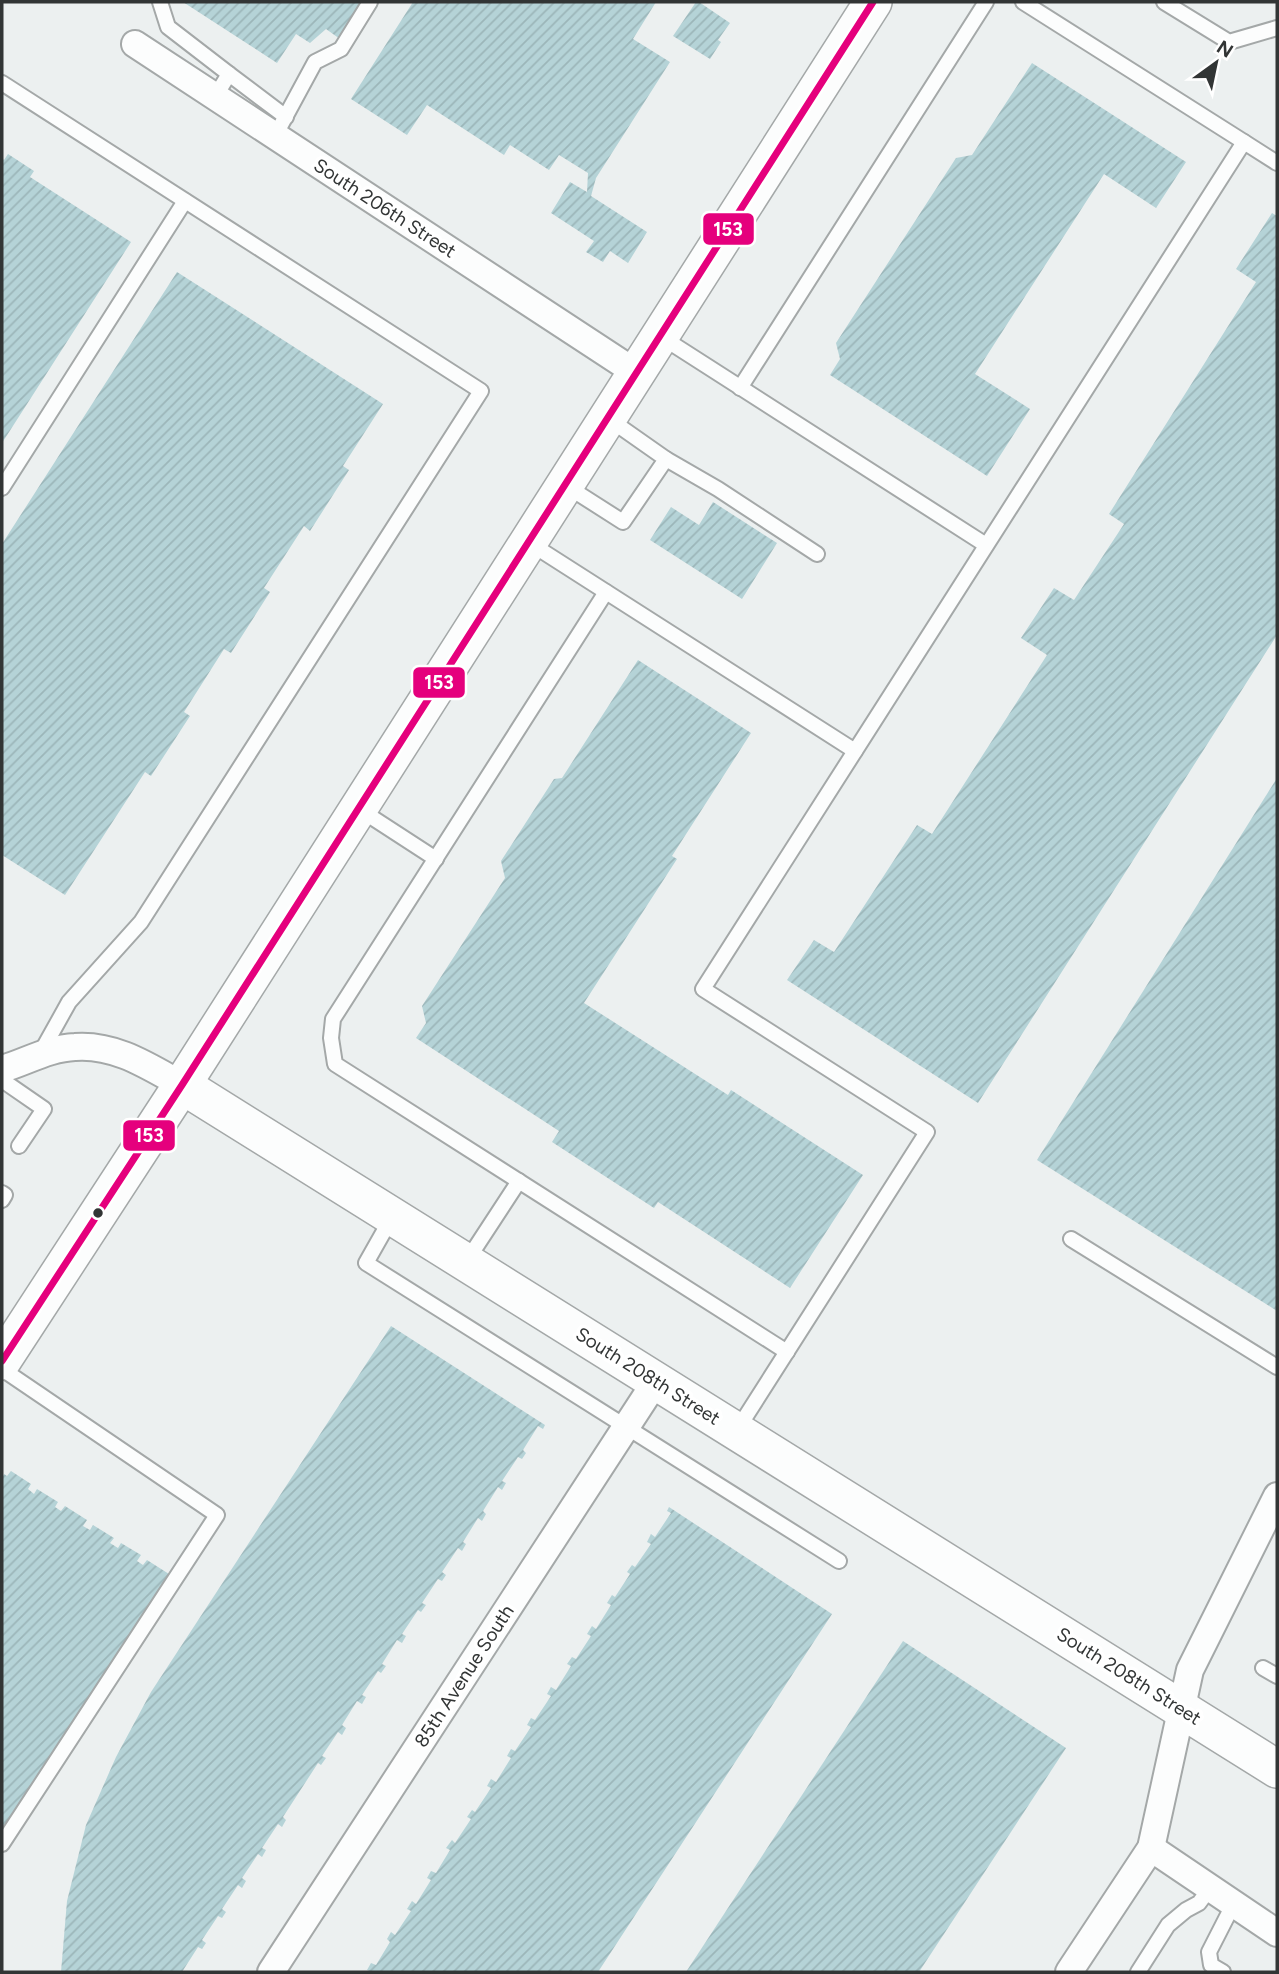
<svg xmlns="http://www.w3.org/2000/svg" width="1279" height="1974" font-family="Figtree,sans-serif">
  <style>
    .building { fill: url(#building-hatch) }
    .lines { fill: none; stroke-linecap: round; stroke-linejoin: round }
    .lane-casing { stroke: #a4a8a8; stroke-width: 18 }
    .street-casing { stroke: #a4a8a8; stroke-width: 30 }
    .secondary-casing { stroke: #a4a8a8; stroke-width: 40 }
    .lane { stroke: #fcfdfd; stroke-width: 14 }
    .street { stroke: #fcfdfd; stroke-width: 26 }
    .secondary { stroke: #fcfdfd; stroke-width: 37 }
    .bus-1-casing { stroke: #fff; stroke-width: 12 }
    .bus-1 { stroke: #e5007d; stroke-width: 7 }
    .bus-dot { fill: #323535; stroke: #fff; stroke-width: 2.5 }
    .labels { text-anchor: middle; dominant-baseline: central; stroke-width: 7; stroke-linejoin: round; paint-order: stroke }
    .street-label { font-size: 19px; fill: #323535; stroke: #fff }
    .line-badge { stroke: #fff; stroke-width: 2.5 }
    .badge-label { font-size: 19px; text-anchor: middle; font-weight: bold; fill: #fff }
  </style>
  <defs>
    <pattern id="building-hatch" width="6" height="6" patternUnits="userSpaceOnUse" patternTransform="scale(1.75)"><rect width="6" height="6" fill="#b5d3d7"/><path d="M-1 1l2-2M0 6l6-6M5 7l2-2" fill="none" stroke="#9cb6b9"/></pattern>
  </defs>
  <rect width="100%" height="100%" fill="#ecf0f0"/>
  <g class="building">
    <path d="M183,2h181l-24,37 -14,-10 -16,14 -14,-9 -19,29z"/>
    <path d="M413,2h243l-23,37 37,23 -74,116 -5,18 56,36 -19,31 -18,-12 -7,11 -17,-10 8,-11 -43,-28 19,-31 17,10 1,-19 -29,-18 -10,15 -39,-25 -6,10 -77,-50 -20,30 -56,-36z"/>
    <path d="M696,2h3l31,21 -12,17 3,2 -11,17 -37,-23z"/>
    <path d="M1032,63l154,99 -30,46 -52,-34 -129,200 55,35 -43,67 -157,-101 10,-16 -4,-16 120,-185 16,-3z"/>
    <path d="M8,154l26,17 -4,6 101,65 -129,201v-285l2,2z"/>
    <path d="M1272,213l5,3v419l-299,468 -191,-123 27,-40 20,12 83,-127 15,9 115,-179 -26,-17 33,-50 20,12 50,-76 -15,-10 147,-232 -20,-13z"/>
    <path d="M177,272l206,132 -40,62 6,4 -39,61 -6,-5 -40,62 6,4 -39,61 -7,-4 -40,63 6,4 -39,60 -6,-4 -80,123 -63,-40v-311z"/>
    <path d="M713,502l64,41 -35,56 -92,-59 21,-33 28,18z"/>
    <path d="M638,660l113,73 -79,123 5,3 -93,144 144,92 3,-5 132,85 -73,113 -132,-86 -4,6 -102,-66 7,-11 -143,-93 10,-15 -4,-17 83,-128 -4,-17 53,-82 8,-1z"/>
    <path d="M1277,778v533l-240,-151z"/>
    <path d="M391,1326l154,99 -2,4 -5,-3 -15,24 3,3 -4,6 -4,-2 -16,24 4,2 -4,7 -4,-3 -15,24 3,3 -4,7 -4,-3 -15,24 3,2 -4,7 -4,-3 -16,24 4,3 -4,6 -4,-2 -16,24 4,2 -5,7 -3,-2 -16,24 4,2 -4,7 -5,-3 -15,24 4,2 -5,7 -3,-2 -16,24 4,2 -4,7 -5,-3 -15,24 4,3 -4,7 -4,-3 -16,24 4,2 -5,7 -3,-2 -35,54 3,3 -4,7 -4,-3 -16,24 4,2 -4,7 -4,-3 -16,24 4,3 -4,7 -4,-3 -16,24 4,3 -4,6 -4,-2 -16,24 4,3 -4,6 -4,-2 -16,25h-121l6,-71 19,-76 30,-68 35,-65z"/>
    <path d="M11,1471l20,13 -3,5 6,5 3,-5 21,13 -3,5 6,4 4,-5 22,14 -4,6 7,4 3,-5 21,13 -4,5 8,5 3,-5 20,12 -4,6 6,4 4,-5 22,14 -4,5 3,1 -166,254v-356l2,-4 3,2z"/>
    <path d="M669,1507l163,107 -234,358h-227l-4,-2 4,-7 5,2 14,-23 -3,-3 4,-7 4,3 16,-24 -4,-2 5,-8 4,3 15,-24 -4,-2 4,-7 5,2 14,-23 -4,-2 6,-8 3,3 16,-24 -4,-2 5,-7 3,2 16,-24 -4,-2 4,-7 5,3 15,-24 -4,-2 4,-7 4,2 16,-24 -4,-2 4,-7 4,2 16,-24 -4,-2 4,-7 5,3 15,-24 -4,-2 5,-7 4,2 15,-23 -4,-2 5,-8 4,3 15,-24 -4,-2 5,-8 3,2 15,-23 -3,-2 5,-7 3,2 16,-23 -4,-2 4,-8 4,3 16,-24 -4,-2z"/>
    <path d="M903,1641l163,107 -147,224h-233z"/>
  </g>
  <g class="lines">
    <defs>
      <g id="lane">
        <path d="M160,2l8,25 61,47 -14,23"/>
        <path d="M1164,2l65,40 48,-14"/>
        <path d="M229,74l57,43"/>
        <path d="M2,83l479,308 -340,531 -72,80 -29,52"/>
        <path d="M275,136l40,-74 26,-13 29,-47"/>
        <path d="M1244,142l33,21"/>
        <path d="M660,336l326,209"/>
        <path d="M740,388l246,-386"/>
        <path d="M666,459l52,30 99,65"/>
        <path d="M565,485l58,37 43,-63 -57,-40"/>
        <path d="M2,488l183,-287"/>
        <path d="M528,542l327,209"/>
        <path d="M606,592l-273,427 -2,19 4,26 452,288"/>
        <path d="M359,809l77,50"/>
        <path d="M2,1080l42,29 -25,37"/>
        <path d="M2,1193l3,2 -3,5"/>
        <path d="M392,1217l-26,46 473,298"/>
        <path d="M1071,1239l206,128"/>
        <path d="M466,1262l53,-81"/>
        <path d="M2,1369l215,146 -215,329"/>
        <path d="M737,1430l190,-298 -224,-143 541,-847 -221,-140"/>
        <path d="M1263,1668l14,8"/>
        <path d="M1138,1972l30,-47 18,-15 13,-7 11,-15"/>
        <path d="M1223,1972l-12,-7 -2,-13 25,-49"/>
      </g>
      <g id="street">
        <path d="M135,44l500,328"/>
        <path d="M2,1069c24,-7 47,-21 73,-22 40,-3 73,19 107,38"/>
        <path d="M1151,1848l126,85"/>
        <path d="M271,1972l385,-591"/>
        <path d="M1069,1972l82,-124 39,-178 87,-174"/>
      </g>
      <g id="secondary">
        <path d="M182,1085l1095,684"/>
        <path d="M2,1361l180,-276 691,-1083"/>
      </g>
    </defs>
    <use href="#lane" class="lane-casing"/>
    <use href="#street" class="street-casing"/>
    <use href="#secondary" class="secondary-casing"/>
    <use href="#lane" class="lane"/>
    <use href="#street" class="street"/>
    <use href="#secondary" class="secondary"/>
    <defs>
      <path id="bus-1" d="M2,1361l180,-276 691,-1083"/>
    </defs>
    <use href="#bus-1" class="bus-1-casing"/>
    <use href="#bus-1" class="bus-1"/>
  </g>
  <circle class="bus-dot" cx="98" cy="1213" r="6"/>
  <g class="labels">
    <g class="street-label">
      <text transform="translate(385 208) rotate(33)">South 206th Street</text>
      <text transform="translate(648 1376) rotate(32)">South 208th Street</text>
      <text transform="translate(464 1676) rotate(-57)">85th Avenue South</text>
      <text transform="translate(1129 1676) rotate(32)">South 208th Street</text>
    </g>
  </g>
  <g class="line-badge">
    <rect x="702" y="212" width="53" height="34" rx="7" fill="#e5007d"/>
    <rect x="412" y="666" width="54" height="33" rx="7" fill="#e5007d"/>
    <rect x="122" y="1119" width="54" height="33" rx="7" fill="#e5007d"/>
  </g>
  <g class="badge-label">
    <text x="728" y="236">153</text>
    <text x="439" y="689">153</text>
    <text x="149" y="1142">153</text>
  </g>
  <rect width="1279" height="1974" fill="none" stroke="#323535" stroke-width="7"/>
  <g transform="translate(1216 63) rotate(33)" stroke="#ffffff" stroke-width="5" paint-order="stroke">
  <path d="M0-5L12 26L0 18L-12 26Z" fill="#323535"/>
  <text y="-10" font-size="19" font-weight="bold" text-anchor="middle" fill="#323535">N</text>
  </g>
</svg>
